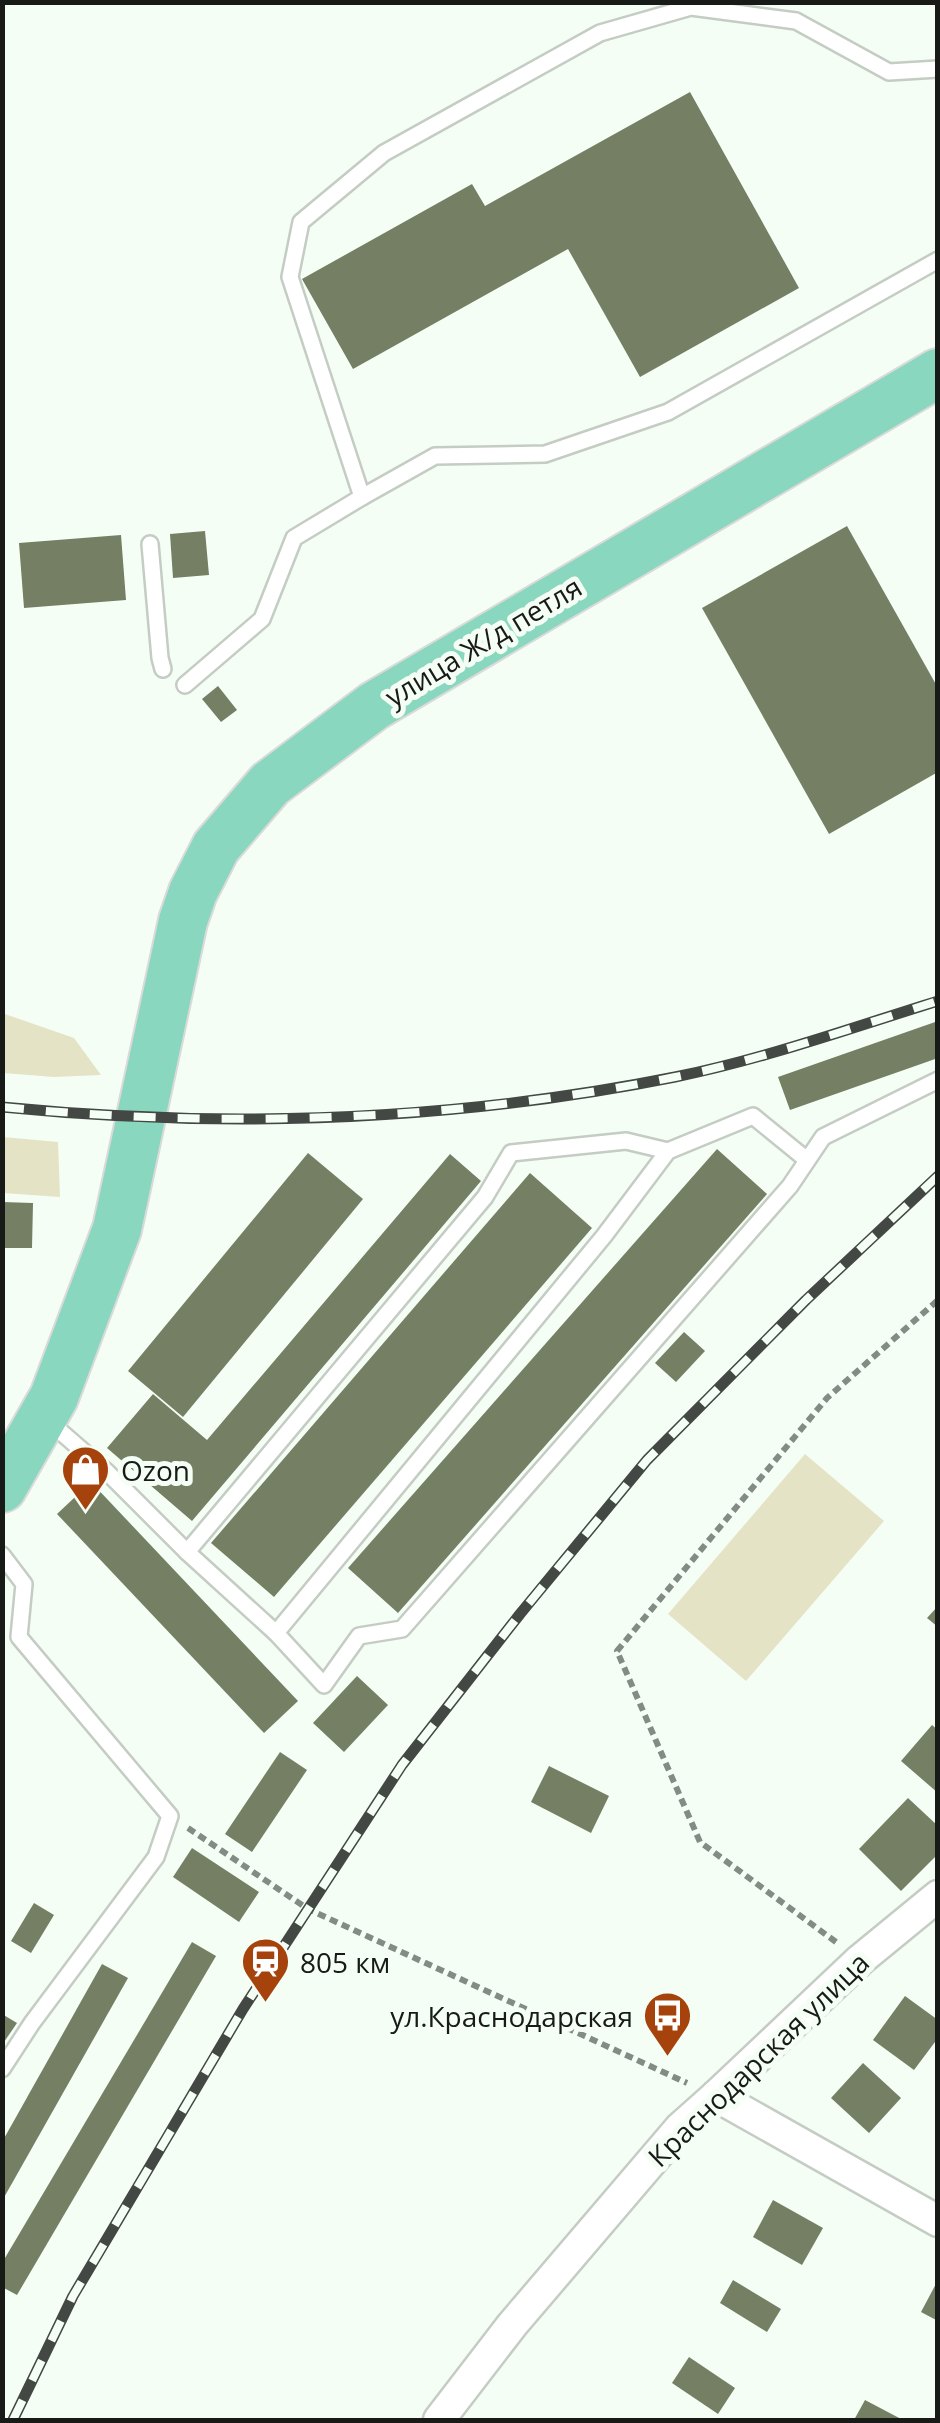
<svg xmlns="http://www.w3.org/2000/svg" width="940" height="2423" font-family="'Open Sans',sans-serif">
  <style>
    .green { fill: #e5e3c6 }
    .building { fill: #747f63 }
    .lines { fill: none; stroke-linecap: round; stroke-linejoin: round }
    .service-casing { stroke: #c4ccc4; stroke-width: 20 }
    .minor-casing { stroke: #c4ccc4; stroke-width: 35 }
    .primary-casing { stroke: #dadada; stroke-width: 52 }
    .path { stroke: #848a84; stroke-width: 6; stroke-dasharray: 8 5; stroke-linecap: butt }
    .service { stroke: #fff; stroke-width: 15 }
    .minor { stroke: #fff; stroke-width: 30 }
    .primary { stroke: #89d7be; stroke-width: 48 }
    .rail-casing { stroke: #444844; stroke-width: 11 }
    .rail { stroke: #f5fef5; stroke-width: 8; stroke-dasharray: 22; stroke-linecap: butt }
    .labels { text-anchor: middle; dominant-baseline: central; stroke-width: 10; stroke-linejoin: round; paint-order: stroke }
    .street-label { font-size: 28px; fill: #171a17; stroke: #f5fef5 }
    .poi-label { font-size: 28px; fill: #171a17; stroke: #f5fef5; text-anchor: start }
  </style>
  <rect width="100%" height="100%" fill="#f5fef5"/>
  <g class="green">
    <path d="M2,1013l72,25 27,37 -47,2 -51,-4z"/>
    <path d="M3,1137l55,5 2,55 -57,-4z"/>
    <path d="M805,1454l79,67 -138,160 -78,-67z"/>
  </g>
  <g class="building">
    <path d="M690,92l109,196 -159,89 -72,-128 -215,120 -51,-90 170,-95 13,22z"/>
    <path d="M847,526l91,162v84l-109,62 -127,-226z"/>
    <path d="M205,531l4,44 -36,3 -3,-44z"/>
    <path d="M121,535l5,65 -102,8 -5,-65z"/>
    <path d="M218,686l19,24 -16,12 -19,-23z"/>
    <path d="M938,1021v37l-148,52 -12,-33z"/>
    <path d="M717,1149l50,45 -369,419 -50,-45z"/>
    <path d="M308,1153l55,46 -180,218 -55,-46z"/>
    <path d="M450,1154l31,27 -289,340 -85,-73 46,-54 54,46z"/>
    <path d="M530,1173l62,55 -318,369 -63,-54z"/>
    <path d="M2,1202l31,1 -1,45h-30z"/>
    <path d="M684,1332l21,19 -29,31 -21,-19z"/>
    <path d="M91,1482l207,219 -34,32 -207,-219z"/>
    <path d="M938,1606v21l-11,-9z"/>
    <path d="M357,1676l31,29 -44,47 -31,-29z"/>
    <path d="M932,1725l6,5v63l-37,-32z"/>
    <path d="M280,1752l27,18 -55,82 -27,-18z"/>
    <path d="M549,1766l60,30 -18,37 -60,-31z"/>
    <path d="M908,1798l30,28v28l-37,37 -42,-42z"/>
    <path d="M192,1848l67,44 -20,30 -66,-45z"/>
    <path d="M34,1903l20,12 -23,38 -20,-12z"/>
    <path d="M192,1942l24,14 -199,339 -15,-8v-24z"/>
    <path d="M102,1964l26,14 -126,223v-59z"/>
    <path d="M905,1996l33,24v18l-24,32 -41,-30z"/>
    <path d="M2,2014l15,9 -15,22z"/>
    <path d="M863,2063l38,35 -32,35 -38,-35z"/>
    <path d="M773,2200l50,28 -21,37 -49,-28z"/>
    <path d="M733,2280l48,29 -14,23 -47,-29z"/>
    <path d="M938,2280v41l-17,-9z"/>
    <path d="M689,2357l46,31 -17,26 -46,-31z"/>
    <path d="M865,2400l38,20h-49z"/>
  </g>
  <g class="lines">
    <defs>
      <g id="service">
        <path d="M362,497l-72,-220 11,-55 83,-69 216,-120 91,-26 105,14 93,51 49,-3"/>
        <path d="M150,544l10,114 3,11"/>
        <path d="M185,685l77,-66 32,-81 68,-41 73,-41 110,-2 123,-42 270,-152"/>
        <path d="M46,1419l61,53 80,80 89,81 48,52 35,-49 43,-7 388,-443 33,-49 115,-57"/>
        <path d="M187,1552l298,-355 26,-44 115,-12 42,10"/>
        <path d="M2,1555l22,29 -5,53 151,179 -14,41 -124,166 -30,46"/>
        <path d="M276,1633l328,-397 64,-85 85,-35 54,44"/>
      </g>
      <g id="minor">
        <path d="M716,2096l222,125"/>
        <path d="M439,2420l73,-95 168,-197 36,-32 144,-136 78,-64"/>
      </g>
      <path id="primary" d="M2,1488l52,-91 63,-168 66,-308 10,-29 23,-45 54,-63 104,-78 564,-333"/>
    </defs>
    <use href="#service" class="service-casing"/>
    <use href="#minor" class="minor-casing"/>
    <use href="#primary" class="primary-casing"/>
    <g class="path">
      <path d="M188,1828l120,81 379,174"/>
      <path d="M836,1942l-136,-100 -83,-191 210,-253 111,-98"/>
    </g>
    <use href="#service" class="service"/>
    <use href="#minor" class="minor"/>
    <use href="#primary" class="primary"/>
    <defs>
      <g id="rail">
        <path d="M2,1107c224,22 452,14 673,-30 89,-18 176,-49 263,-76"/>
        <path d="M13,2420l60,-124 80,-135 90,-152 159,-244 118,-151 127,-154 159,-160 132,-124"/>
      </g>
    </defs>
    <use href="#rail" class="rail-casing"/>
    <use href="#rail" class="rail"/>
  </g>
  <defs>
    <symbol id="shop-pin" viewBox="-11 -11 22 30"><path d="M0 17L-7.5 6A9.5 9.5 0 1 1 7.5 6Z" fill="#a6420c" stroke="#f5fef5"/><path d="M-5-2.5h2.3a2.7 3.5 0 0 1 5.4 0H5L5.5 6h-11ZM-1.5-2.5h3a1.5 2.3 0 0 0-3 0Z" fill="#fff"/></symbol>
    <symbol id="station-pin" viewBox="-11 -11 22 30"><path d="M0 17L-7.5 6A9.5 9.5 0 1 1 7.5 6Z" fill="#a6420c" stroke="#f5fef5"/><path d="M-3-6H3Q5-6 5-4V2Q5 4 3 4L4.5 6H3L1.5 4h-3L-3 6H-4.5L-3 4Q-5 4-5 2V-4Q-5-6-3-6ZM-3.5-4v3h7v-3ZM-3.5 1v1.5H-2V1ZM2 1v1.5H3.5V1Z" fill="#fff"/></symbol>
    <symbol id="bus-pin" viewBox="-11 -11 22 30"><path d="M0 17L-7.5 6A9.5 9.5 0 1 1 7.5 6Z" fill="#a6420c" stroke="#f5fef5"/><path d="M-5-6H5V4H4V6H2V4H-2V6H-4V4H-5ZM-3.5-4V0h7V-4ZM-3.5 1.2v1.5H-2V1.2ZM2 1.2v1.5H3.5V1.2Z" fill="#fff"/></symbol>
  </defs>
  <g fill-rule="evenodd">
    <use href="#shop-pin" x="58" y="1442" width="55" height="75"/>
    <use href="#station-pin" x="238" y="1934" width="55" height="75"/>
    <use href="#bus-pin" x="640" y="1988" width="55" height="75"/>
  </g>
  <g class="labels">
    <g class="street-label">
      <text transform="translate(483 641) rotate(-31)">улица Ж/д петля</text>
      <text transform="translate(758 2059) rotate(-44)">Краснодарская улица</text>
    </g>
    <g class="poi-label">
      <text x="121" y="1470">Ozon</text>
      <text x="300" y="1962">805 км</text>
      <text x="633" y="2016" text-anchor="end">ул.Краснодарская</text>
    </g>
  </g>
  <rect width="940" height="2423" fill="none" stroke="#171a17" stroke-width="10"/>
</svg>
